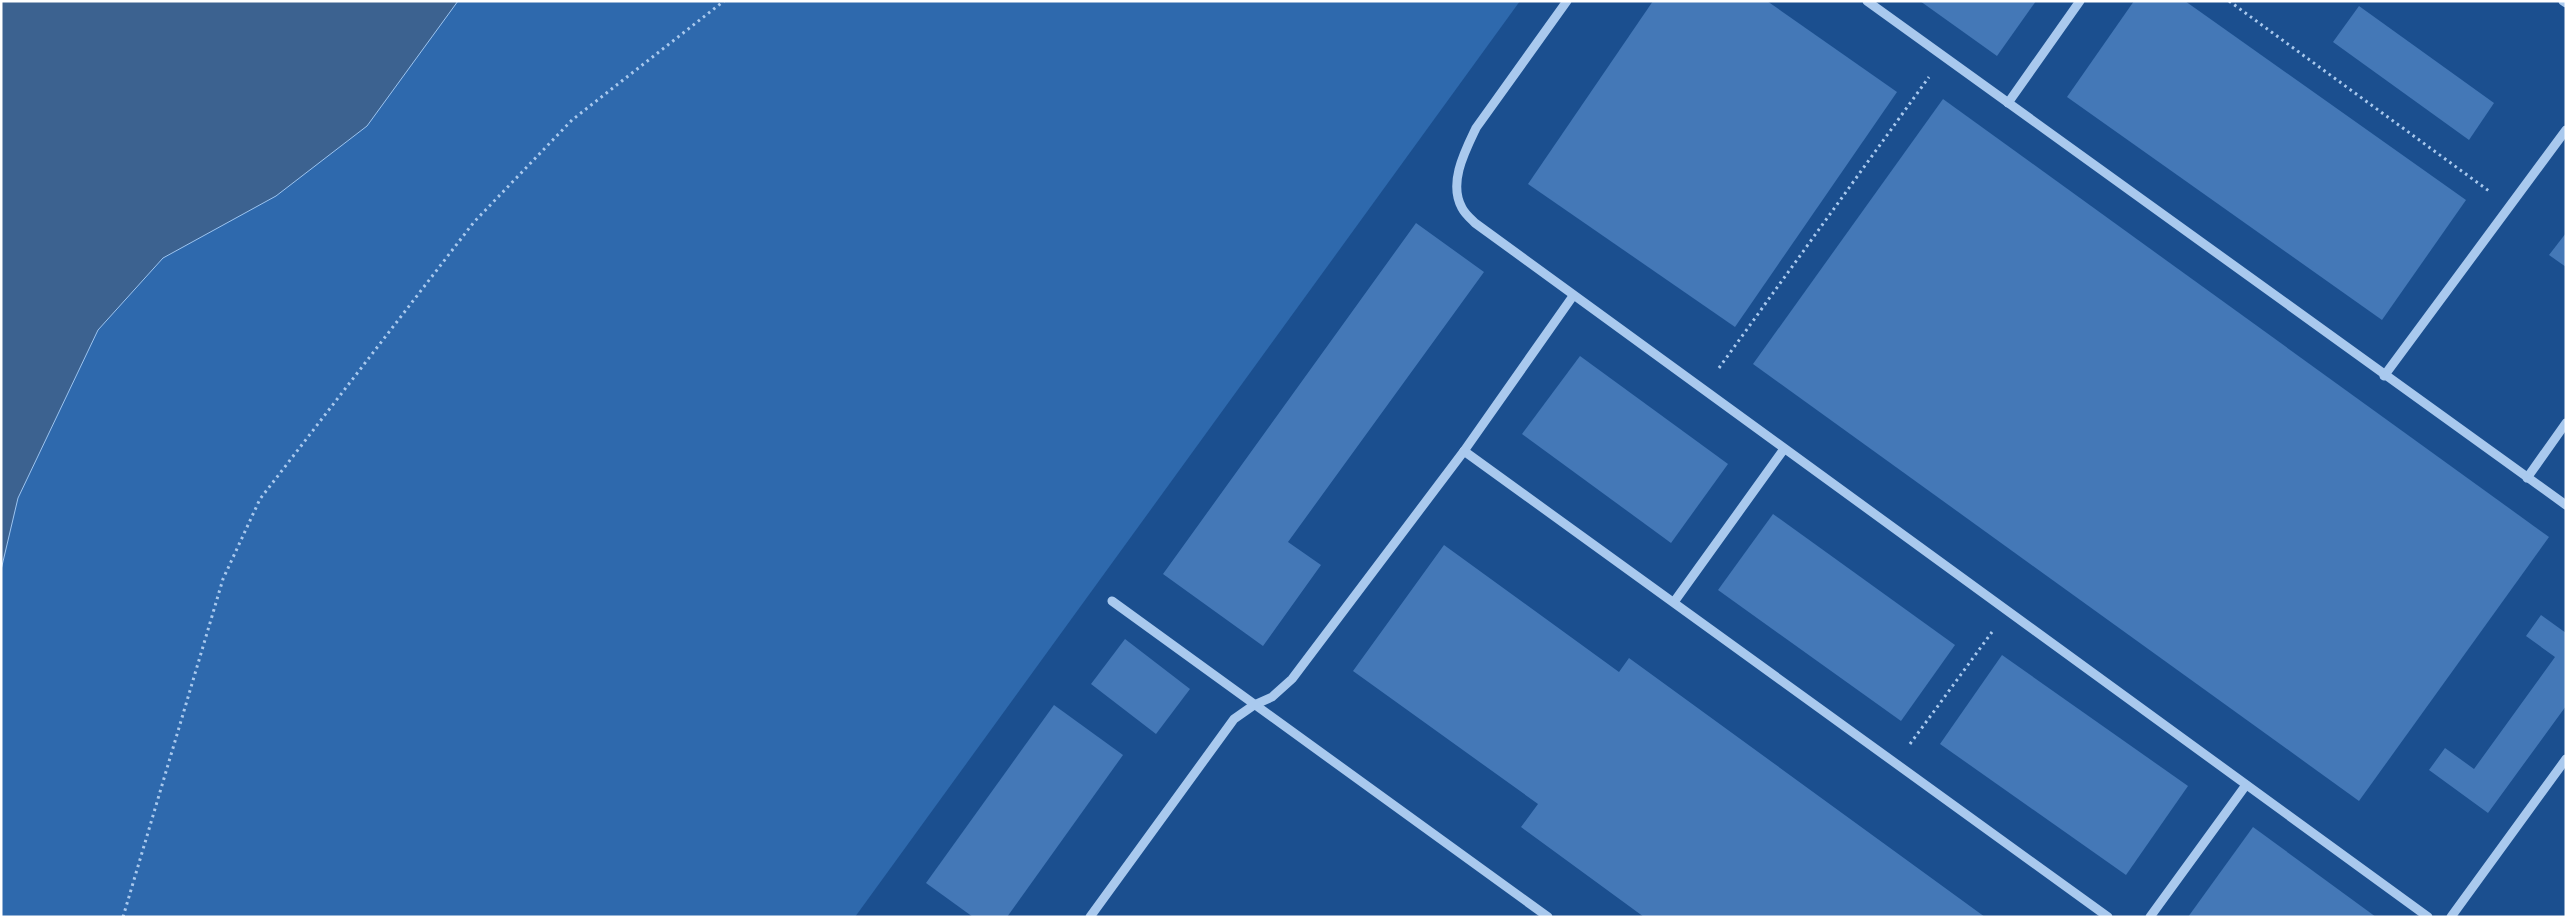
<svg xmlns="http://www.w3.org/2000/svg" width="2567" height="918" font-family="'Fira Sans',sans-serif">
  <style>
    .green { fill: #2e69ad }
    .water { fill: #3c6290; stroke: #9cc4f0 }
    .building { fill: #4478b7 }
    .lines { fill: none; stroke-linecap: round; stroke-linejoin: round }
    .path { stroke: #a9c9ee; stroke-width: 3; stroke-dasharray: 2.5 4; stroke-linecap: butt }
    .minor { stroke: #a9c9ee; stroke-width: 9 }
  </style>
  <rect width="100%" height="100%" fill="#1b4f8f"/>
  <path class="green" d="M1,1h1519l-665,916h-854z"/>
  <path class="water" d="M1,1h457l-91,125 -91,70 -113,62 -65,72 -80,168 -17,72z"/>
  <g class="building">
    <path d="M1653,1h114l130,91 -162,235 -207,-143z"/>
    <path d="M1920,1h116l-39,55z"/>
    <path d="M2134,1h51l281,199 -84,120 -315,-223z"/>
    <path d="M2359,6l135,97 -25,37 -136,-98z"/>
    <path d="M1943,99l606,438 -190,264 -606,-437z"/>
    <path d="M1416,223l68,49 -196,270 33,23 -58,81 -100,-72z"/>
    <path d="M2566,233v34l-17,-12z"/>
    <path d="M1580,356l148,108 -57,79 -149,-109z"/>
    <path d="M1773,514l182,131 -54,76 -183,-131z"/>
    <path d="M1444,545l175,127 10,-14 356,259h-341l-123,-90 17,-23 -185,-133z"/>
    <path d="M2541,615l25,18v73l-78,107 -59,-43 16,-22 29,21 81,-112 -29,-21z"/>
    <path d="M1125,639l65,50 -34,45 -65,-50z"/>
    <path d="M2002,655l186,131 -62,89 -186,-131z"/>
    <path d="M1054,705l69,50 -116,162h-34l-47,-34z"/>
    <path d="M2253,827l123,90h-188z"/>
  </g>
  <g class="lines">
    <g class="path">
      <path d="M2229,1l260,190"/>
      <path d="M1719,368l210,-291"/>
      <path d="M1910,744l82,-112"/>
      <path d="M123,917l100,-338 37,-80 214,-277 98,-102 152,-119"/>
    </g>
    <g class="minor">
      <path d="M1567,1l-91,127c-11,23 -28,55 -14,80 3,6 9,11 13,15l953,694"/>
      <path d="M1867,1l699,504"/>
      <path d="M2563,1l3,2"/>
      <path d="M2008,103l72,-102"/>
      <path d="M2384,376l182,-246"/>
      <path d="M1464,451l644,466"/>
      <path d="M2527,478l39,-55"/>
      <path d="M1112,601l436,316"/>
      <path d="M1674,602l110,-153"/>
      <path d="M1090,917l144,-198 20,-14 18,-8 20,-18 172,-228 109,-155"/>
      <path d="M2150,917l96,-132"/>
      <path d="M2451,917l115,-158"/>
    </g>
  </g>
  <rect width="2567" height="918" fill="none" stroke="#ffffff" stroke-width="5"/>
</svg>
